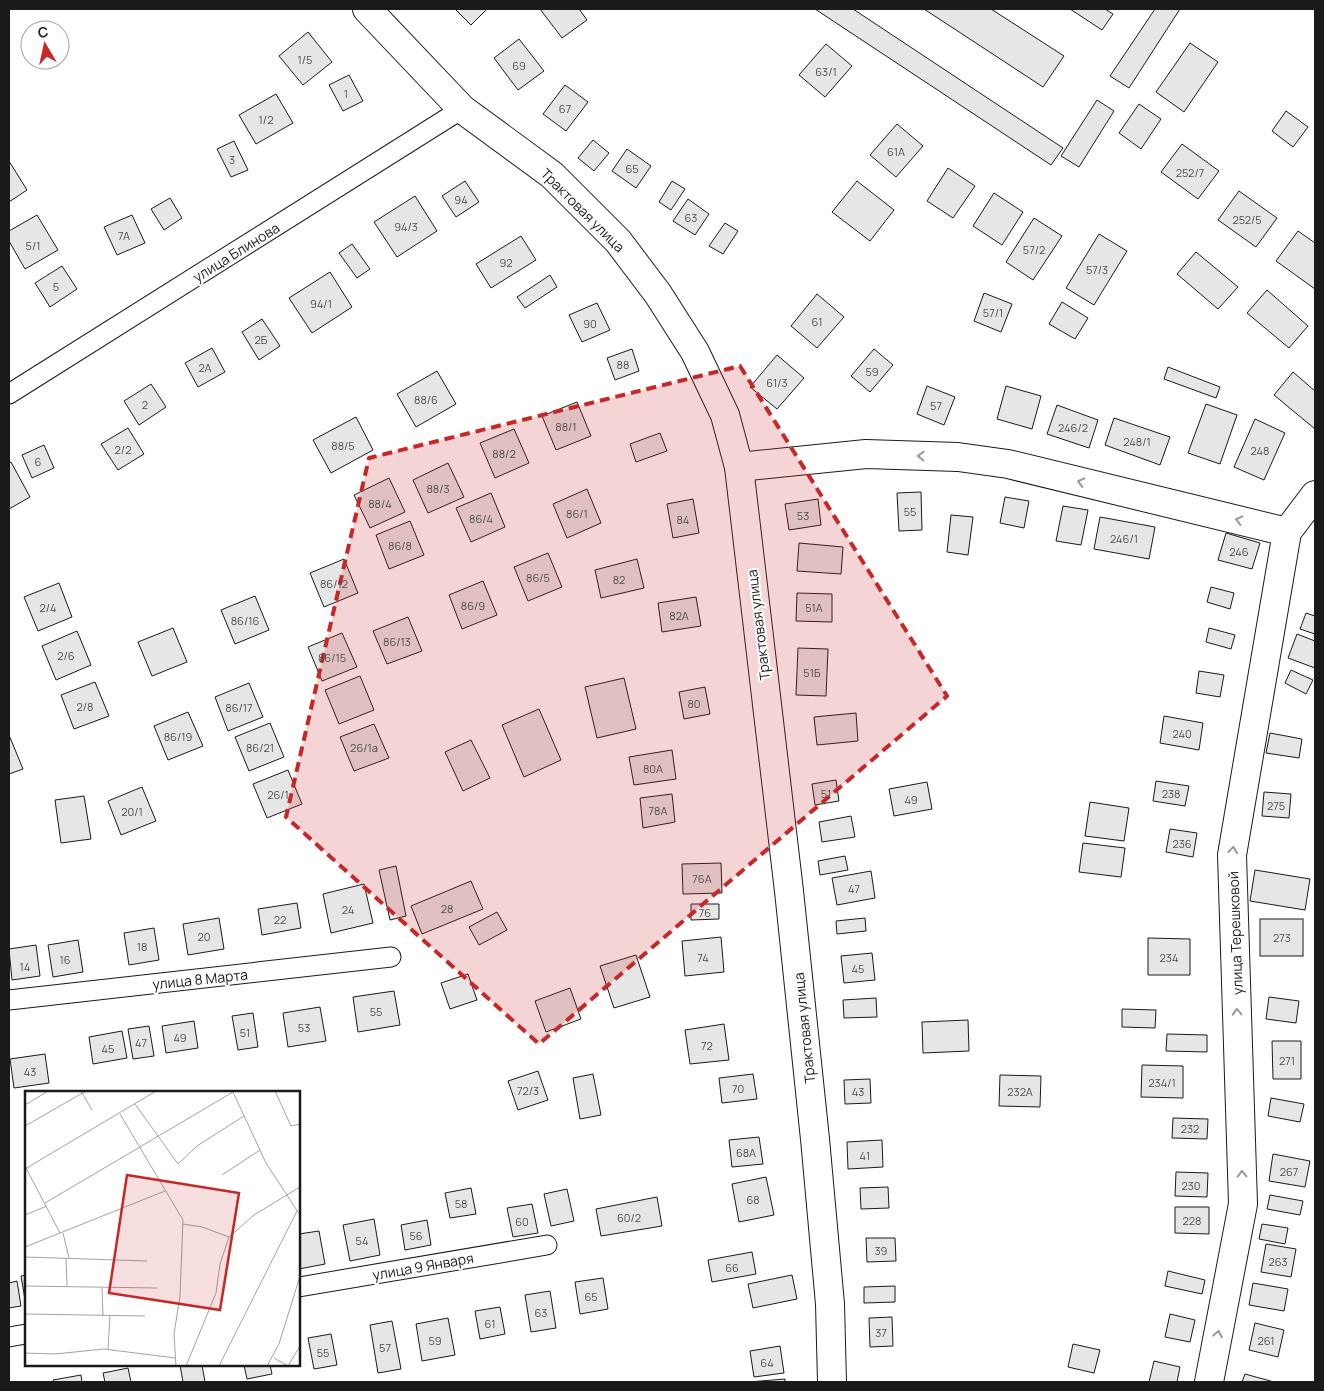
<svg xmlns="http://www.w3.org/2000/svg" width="1324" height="1391" font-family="Manrope,sans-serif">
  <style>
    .building { fill: #e6e6e6; stroke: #1a1a1a }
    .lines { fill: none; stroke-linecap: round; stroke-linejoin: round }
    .street-casing { stroke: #1a1a1a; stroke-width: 21 }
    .secondary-casing { stroke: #1a1a1a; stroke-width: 30 }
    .street { stroke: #fff; stroke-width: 19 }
    .secondary { stroke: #fff; stroke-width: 28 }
    .oneway { stroke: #989898 }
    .marked { fill: #c62828; fill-opacity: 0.2; stroke: #c62828; stroke-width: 4; stroke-dasharray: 10 6; stroke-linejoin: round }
    .labels { text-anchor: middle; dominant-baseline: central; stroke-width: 4; stroke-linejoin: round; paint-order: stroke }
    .number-label { font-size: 11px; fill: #4d4d4d }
    .street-label { font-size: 14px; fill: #1a1a1a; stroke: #fff }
    .inset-road { fill: none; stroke: #a3a3a3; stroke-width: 1 }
    .view { fill: #c62828; fill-opacity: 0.15; stroke: #c62828; stroke-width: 2.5 }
    .inset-edge { fill: none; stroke: #1a1a1a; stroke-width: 2.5 }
  </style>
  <rect width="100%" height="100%" fill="#fff"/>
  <g class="building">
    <path d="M455,9h32l-16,16z"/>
    <path d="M540,9h39l8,11 -25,18z"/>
    <path d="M815,9h38l210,139 -12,17z"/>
    <path d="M924,9h67l73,47 -21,31z"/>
    <path d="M1070,9h35l8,5 -11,16z"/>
    <path d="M1155,9h25l-51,79 -19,-12z"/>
    <path d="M308,32l24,30 -29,23 -24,-29z"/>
    <path d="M519,39l25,32 -26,19 -24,-32z"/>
    <path d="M1190,43l28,19 -34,50 -28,-20z"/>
    <path d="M826,44l26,22 -27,31 -26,-22z"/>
    <path d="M349,75l14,26 -20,10 -14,-26z"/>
    <path d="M565,85l23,17 -22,29 -23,-17z"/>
    <path d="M276,94l17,29 -37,21 -17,-29z"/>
    <path d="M1097,100l17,11 -35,56 -18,-11z"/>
    <path d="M1139,104l22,15 -20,30 -22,-16z"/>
    <path d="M1286,111l22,16 -15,20 -21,-16z"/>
    <path d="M897,124l26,22 -27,31 -26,-22z"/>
    <path d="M593,140l16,13 -15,18 -16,-13z"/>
    <path d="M234,141l14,29 -17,7 -14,-28z"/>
    <path d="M1182,144l37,27 -21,28 -37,-27z"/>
    <path d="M627,149l24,17 -15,22 -24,-17z"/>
    <path d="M9,161l18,29 -18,12z"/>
    <path d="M948,168l27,18 -22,32 -26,-17z"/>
    <path d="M465,181l14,21 -23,15 -14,-21z"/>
    <path d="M672,181l13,8 -14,21 -12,-8z"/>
    <path d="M857,181l37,29 -24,31 -38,-29z"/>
    <path d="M1239,191l38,27 -21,29 -38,-27z"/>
    <path d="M994,193l29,19 -21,33 -29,-19z"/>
    <path d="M415,196l22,35 -40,26 -23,-35z"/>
    <path d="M170,198l12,20 -18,12 -13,-21z"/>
    <path d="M688,199l21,15 -14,21 -22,-14z"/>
    <path d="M37,215l21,35 -33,19 -16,-28v-10z"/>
    <path d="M132,215l13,28 -28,12 -13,-28z"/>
    <path d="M1034,218l28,18 -29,44 -27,-18z"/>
    <path d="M725,223l13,8 -15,23 -14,-8z"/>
    <path d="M1298,231l17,12v46l-39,-28z"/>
    <path d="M1099,234l28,17 -33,54 -28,-17z"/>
    <path d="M521,236l15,24 -45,28 -15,-24z"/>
    <path d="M352,244l18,25 -13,9 -18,-25z"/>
    <path d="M1196,252l42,35 -20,22 -41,-35z"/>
    <path d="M62,266l15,23 -27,18 -15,-24z"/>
    <path d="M330,272l22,35 -40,26 -23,-35z"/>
    <path d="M550,275l7,12 -32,21 -8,-11z"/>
    <path d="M1267,290l41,36 -19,22 -42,-35z"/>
    <path d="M984,293l28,11 -11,28 -27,-11z"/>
    <path d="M817,294l27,23 -27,31 -26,-22z"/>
    <path d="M1062,302l26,16 -13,21 -26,-15z"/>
    <path d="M597,303l13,27 -28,12 -13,-27z"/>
    <path d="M262,319l18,27 -21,14 -17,-28z"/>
    <path d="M212,348l13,24 -27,15 -13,-24z"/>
    <path d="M632,349l7,22 -24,9 -8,-22z"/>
    <path d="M874,349l19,16 -23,27 -19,-16z"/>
    <path d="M777,355l27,23 -27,31 -27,-22z"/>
    <path d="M1168,367l52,20 -4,11 -52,-19z"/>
    <path d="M437,371l19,33 -40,23 -19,-33z"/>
    <path d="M1293,372l22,19v38l-41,-34z"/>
    <path d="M151,384l15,23 -27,18 -15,-24z"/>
    <path d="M927,386l28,11 -11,28 -27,-11z"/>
    <path d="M1006,386l35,10 -9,33 -35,-10z"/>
    <path d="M577,402l14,34 -35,14 -14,-34z"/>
    <path d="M1206,404l31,11 -17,49 -32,-11z"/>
    <path d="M1057,405l41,15 -9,28 -42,-14z"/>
    <path d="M356,417l17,33 -42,23 -18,-33z"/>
    <path d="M1114,418l56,19 -10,28 -55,-20z"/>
    <path d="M1255,419l30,14 -21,47 -30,-13z"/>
    <path d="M128,428l16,26 -26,16 -17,-26z"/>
    <path d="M514,429l15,34 -34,15 -15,-35z"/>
    <path d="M660,433l7,18 -31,11 -6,-18z"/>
    <path d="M44,445l10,23 -22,10 -10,-23z"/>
    <path d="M11,462l19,35 -21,12v-46z"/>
    <path d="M448,463l16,34 -36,16 -15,-33z"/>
    <path d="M389,478l16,34 -35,16 -16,-33z"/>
    <path d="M587,489l14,34 -34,15 -14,-34z"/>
    <path d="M921,492l1,38 -23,1 -2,-38z"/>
    <path d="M491,493l14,34 -34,15 -15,-34z"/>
    <path d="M1005,497l24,4 -5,27 -24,-5z"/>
    <path d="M693,499l6,34 -26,5 -6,-34z"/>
    <path d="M818,499l3,26 -32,5 -4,-26z"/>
    <path d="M1063,506l25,4 -7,35 -25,-4z"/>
    <path d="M951,515l22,2 -5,38 -21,-3z"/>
    <path d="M1100,517l55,10 -6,32 -55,-10z"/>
    <path d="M410,521l14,34 -35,14 -13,-34z"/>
    <path d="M1226,533l34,10 -8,26 -34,-9z"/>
    <path d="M799,543l44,4 -2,27 -44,-3z"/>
    <path d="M548,553l14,34 -34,14 -14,-34z"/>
    <path d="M344,559l14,34 -34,14 -14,-34z"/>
    <path d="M637,559l7,29 -43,10 -6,-28z"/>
    <path d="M483,581l14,34 -35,14 -13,-34z"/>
    <path d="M59,583l13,34 -34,14 -14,-34z"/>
    <path d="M1211,587l23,6 -4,16 -23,-7z"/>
    <path d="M797,593l35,1v28l-36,-1z"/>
    <path d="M255,596l14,34 -34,14 -14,-34z"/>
    <path d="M696,597l5,29 -39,6 -4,-29z"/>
    <path d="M1306,613l9,3v18l-15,-5z"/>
    <path d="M408,617l14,34 -35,13 -14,-33z"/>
    <path d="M173,628l14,34 -35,14 -14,-34z"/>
    <path d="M1209,628l26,7 -4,14 -25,-7z"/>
    <path d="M77,631l14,34 -35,15 -14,-34z"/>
    <path d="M342,633l15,34 -35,14 -14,-34z"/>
    <path d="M1297,634l18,7v27l-27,-10z"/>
    <path d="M798,648l30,1 -2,47 -30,-1z"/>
    <path d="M1291,670l22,10 -7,14 -21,-11z"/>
    <path d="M1199,671l25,4 -4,22 -24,-4z"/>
    <path d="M360,676l14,34 -35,14 -14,-34z"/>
    <path d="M624,678l12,51 -39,9 -12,-51z"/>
    <path d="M95,682l14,34 -35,13 -13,-34z"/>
    <path d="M249,683l14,34 -35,14 -13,-34z"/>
    <path d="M705,687l5,27 -26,5 -5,-27z"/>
    <path d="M539,709l22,51 -37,17 -22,-52z"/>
    <path d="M188,712l15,34 -35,14 -14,-34z"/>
    <path d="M856,713l2,28 -41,4 -3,-28z"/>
    <path d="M1164,716l39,7 -4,27 -39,-7z"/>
    <path d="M270,723l14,34 -35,14 -14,-34z"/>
    <path d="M374,724l15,34 -35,13 -14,-34z"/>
    <path d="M1270,733l32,6 -3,19 -33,-5z"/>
    <path d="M9,735l14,34 -14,5z"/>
    <path d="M471,740l19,38 -27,13 -18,-39z"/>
    <path d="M672,750l4,29 -42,6 -5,-28z"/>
    <path d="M288,770l14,34 -35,14 -14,-34z"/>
    <path d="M836,780l3,21 -24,4 -3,-21z"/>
    <path d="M1156,781l33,5 -4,20 -32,-5z"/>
    <path d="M927,782l5,27 -38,7 -5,-27z"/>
    <path d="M142,787l14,34 -35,14 -13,-34z"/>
    <path d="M1264,792l27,2 -2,24 -27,-2z"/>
    <path d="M672,794l3,28 -32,6 -3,-30z"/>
    <path d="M84,796l7,43 -30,4 -6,-43z"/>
    <path d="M1090,802l39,6 -5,33 -39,-5z"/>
    <path d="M851,816l4,21 -33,5 -3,-20z"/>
    <path d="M1170,829l27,4 -4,24 -27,-5z"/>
    <path d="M1083,843l42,5 -4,29 -42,-5z"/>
    <path d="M845,856l3,14 -28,5 -2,-14z"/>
    <path d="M721,863l1,30 -39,1 -1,-30z"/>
    <path d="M396,866l10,50 -16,4 -11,-50z"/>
    <path d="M1255,870l55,9 -5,31 -55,-9z"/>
    <path d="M871,871l4,27 -38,7 -5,-27z"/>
    <path d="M471,881l12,28 -61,25 -11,-28z"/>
    <path d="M364,884l9,39 -42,10 -8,-39z"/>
    <path d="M297,903l4,25 -39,7 -4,-26z"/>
    <path d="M691,904h28v15l-28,1z"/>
    <path d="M497,912l10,18 -28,15 -10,-18z"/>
    <path d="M219,918l5,31 -36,6 -5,-31z"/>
    <path d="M865,918l1,13 -29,3 -1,-13z"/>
    <rect x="1260" y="919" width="43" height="37"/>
    <path d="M154,928l5,32 -30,5 -5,-32z"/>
    <path d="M721,937l3,35 -39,4 -3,-35z"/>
    <path d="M1148,938l42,1v36h-42z"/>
    <path d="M78,940l5,32 -30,5 -5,-32z"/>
    <path d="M36,945l4,31 -28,4 -3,-31z"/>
    <path d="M872,953l3,27 -31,3 -3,-27z"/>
    <path d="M636,955l14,42 -36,11 -14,-42z"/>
    <path d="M468,974l9,26 -27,9 -9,-26z"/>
    <path d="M570,988l11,31 -35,13 -11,-31z"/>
    <path d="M394,991l6,34 -42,7 -5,-35z"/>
    <path d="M1269,997l30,4 -3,22 -30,-4z"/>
    <path d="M876,998l1,19 -33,1 -1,-18z"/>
    <path d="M320,1007l6,34 -38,6 -5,-34z"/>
    <path d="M1122,1009l34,1 -1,18 -33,-1z"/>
    <path d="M253,1013l5,34 -20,3 -6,-34z"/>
    <path d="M968,1020l1,31 -46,2 -1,-31z"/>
    <path d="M194,1021l4,27 -32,5 -4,-27z"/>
    <path d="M724,1024l5,36 -39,4 -5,-34z"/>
    <path d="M149,1026l5,30 -21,3 -5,-30z"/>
    <path d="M122,1031l5,27 -34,6 -4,-27z"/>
    <path d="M1167,1034l40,1v17l-41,-1z"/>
    <path d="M1272,1041h29v38h-28z"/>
    <path d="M45,1054l4,29 -35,5 -4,-29z"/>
    <path d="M1142,1065l41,1v32l-42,-1z"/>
    <path d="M538,1071l10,29 -30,10 -10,-29z"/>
    <path d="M593,1074l8,41 -21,4 -7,-41z"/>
    <path d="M753,1074l4,25 -35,4 -3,-25z"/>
    <path d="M1000,1075l41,1 -1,31 -41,-1z"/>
    <path d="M870,1079l1,24 -26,1 -1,-24z"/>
    <path d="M1271,1098l33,6 -4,18 -32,-6z"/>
    <path d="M1173,1118l35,1 -1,20 -35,-1z"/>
    <path d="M759,1137l4,27 -31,3 -3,-27z"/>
    <path d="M882,1140l1,27 -35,2 -1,-27z"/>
    <path d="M1273,1154l37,7 -5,26 -36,-6z"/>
    <path d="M1176,1172l32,1 -1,24 -32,-1z"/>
    <path d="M766,1177l8,38 -35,7 -7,-38z"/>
    <path d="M888,1187l1,21 -28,1 -1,-21z"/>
    <path d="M471,1188l5,26 -26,4 -5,-25z"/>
    <path d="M567,1189l7,32 -23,5 -7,-32z"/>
    <path d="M1270,1195l33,6 -3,14 -33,-6z"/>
    <path d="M657,1197l5,29 -61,10 -5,-27z"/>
    <path d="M532,1204l6,29 -25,4 -6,-29z"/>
    <path d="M1175,1207h34v27l-34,-1z"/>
    <path d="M374,1219l6,36 -30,6 -7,-36z"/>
    <path d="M427,1220l4,25 -26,5 -4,-25z"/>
    <path d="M1262,1224l26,4 -3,16 -26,-5z"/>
    <path d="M319,1231l6,33 -26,5v-35z"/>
    <path d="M866,1238h29l1,23 -29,1z"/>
    <path d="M1266,1244l30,5 -5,28 -30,-5z"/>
    <path d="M752,1252l4,22 -44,8 -4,-22z"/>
    <path d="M1168,1271l37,9 -3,14 -37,-8z"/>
    <path d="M26,1275v30l-5,-29z"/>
    <path d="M792,1275l5,24 -44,9 -5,-24z"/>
    <path d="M603,1278l5,31 -28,5 -5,-32z"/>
    <path d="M17,1281l4,25 -12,2v-25z"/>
    <path d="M1253,1283l35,6 -4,22 -35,-6z"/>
    <path d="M895,1286v16l-31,1v-16z"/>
    <path d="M550,1291l6,37 -25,4 -6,-37z"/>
    <path d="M500,1307l5,27 -25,5 -5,-28z"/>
    <path d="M1170,1314l25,6 -5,22 -25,-5z"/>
    <path d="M892,1317l1,29 -23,1 -1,-29z"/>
    <path d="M448,1318l7,37 -33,6 -6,-37z"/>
    <path d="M392,1321l9,48 -23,4 -8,-48z"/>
    <path d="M1255,1323l29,7 -6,27 -29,-7z"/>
    <path d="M331,1334l6,31 -23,4 -6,-31z"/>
    <path d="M1073,1344l27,6 -6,23 -26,-6z"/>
    <path d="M780,1346l4,27 -30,4 -4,-26z"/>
    <path d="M1154,1361l26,6 -3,15h-28z"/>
    <path d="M180,1365h22l3,17h-22z"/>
    <path d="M244,1365h26l2,9 -25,5z"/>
    <path d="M128,1368l3,14h-26l-2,-9z"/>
    <path d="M1245,1374l29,8h-32z"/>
    <path d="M81,1375l1,7h-28l-1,-2z"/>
    <path d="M785,1379v3h-36z"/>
  </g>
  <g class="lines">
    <defs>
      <g id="street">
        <path d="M9,394l453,-285"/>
        <path d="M9,1000l382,-43"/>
        <path d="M299,1287l248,-42"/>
        <path d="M9,1337l17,-3"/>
      </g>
      <g id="secondary">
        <path d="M367,9l95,100 90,66 66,66 40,53 37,58 30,63 14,52 50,424 26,248 15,165 2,78"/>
        <path d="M739,467l127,-13 92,3 50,7 279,68"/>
        <path d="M1209,1382l34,-178 -11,-349 55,-323 28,-37"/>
      </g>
    </defs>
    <use href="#street" class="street-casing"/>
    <use href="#secondary" class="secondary-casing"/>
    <use href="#street" class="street"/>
    <use href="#secondary" class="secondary"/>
  </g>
  <defs><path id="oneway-chevron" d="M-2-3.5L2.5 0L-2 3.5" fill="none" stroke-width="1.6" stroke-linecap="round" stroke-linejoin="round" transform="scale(1.25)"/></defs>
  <g class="oneway">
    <use href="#oneway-chevron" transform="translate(921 456) rotate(-178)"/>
    <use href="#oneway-chevron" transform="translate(1081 482) rotate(-166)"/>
    <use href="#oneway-chevron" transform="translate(1239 520) rotate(-166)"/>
    <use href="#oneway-chevron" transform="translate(1233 850) rotate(-83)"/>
    <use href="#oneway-chevron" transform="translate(1237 1012) rotate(-92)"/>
    <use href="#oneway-chevron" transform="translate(1242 1174) rotate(-92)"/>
    <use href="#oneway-chevron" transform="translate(1218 1334) rotate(-79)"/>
  </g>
  <path class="marked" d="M740,366l207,330 -408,348 -253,-227 83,-359z"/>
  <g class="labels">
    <g class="number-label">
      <text x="305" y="59">1/5</text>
      <text x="519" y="65">69</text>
      <text x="826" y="71">63/1</text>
      <text x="346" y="93">1</text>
      <text x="565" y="108">67</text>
      <text x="266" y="119">1/2</text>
      <text x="896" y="151">61А</text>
      <text x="232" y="159">3</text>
      <text x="632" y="168">65</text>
      <text x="1190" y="172">252/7</text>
      <text x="461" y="199">94</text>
      <text x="691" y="217">63</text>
      <text x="1247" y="219">252/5</text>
      <text x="406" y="226">94/3</text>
      <text x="124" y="235">7А</text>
      <text x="33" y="245">5/1</text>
      <text x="1034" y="249">57/2</text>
      <text x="506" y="262">92</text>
      <text x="1097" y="269">57/3</text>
      <text x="56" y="286">5</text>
      <text x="321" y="303">94/1</text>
      <text x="993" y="312">57/1</text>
      <text x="817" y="321">61</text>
      <text x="590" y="323">90</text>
      <text x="261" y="339">2Б</text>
      <text x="623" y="364">88</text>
      <text x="205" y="367">2А</text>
      <text x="872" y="371">59</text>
      <text x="777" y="382">61/3</text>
      <text x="426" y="399">88/6</text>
      <text x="145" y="404">2</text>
      <text x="936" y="405">57</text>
      <text x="566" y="426">88/1</text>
      <text x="1073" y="427">246/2</text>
      <text x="1137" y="441">248/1</text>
      <text x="343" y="445">88/5</text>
      <text x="123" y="449">2/2</text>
      <text x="1260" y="450">248</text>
      <text x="504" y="453">88/2</text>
      <text x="38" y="461">6</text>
      <text x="438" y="488">88/3</text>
      <text x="380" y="503">88/4</text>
      <text x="910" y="511">55</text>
      <text x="577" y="513">86/1</text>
      <text x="803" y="515">53</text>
      <text x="481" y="518">86/4</text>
      <text x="683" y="519">84</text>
      <text x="1124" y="538">246/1</text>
      <text x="400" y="545">86/8</text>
      <text x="1239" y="551">246</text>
      <text x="538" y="577">86/5</text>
      <text x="619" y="579">82</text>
      <text x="334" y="583">86/12</text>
      <text x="473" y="605">86/9</text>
      <text x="48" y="607">2/4</text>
      <text x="814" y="607">51А</text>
      <text x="679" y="615">82А</text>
      <text x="245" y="620">86/16</text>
      <text x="397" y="641">86/13</text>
      <text x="66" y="655">2/6</text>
      <text x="332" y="657">86/15</text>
      <text x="812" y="672">51Б</text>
      <text x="694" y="703">80</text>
      <text x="85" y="706">2/8</text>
      <text x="239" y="707">86/17</text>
      <text x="1182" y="733">240</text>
      <text x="178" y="736">86/19</text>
      <text x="260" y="747">86/21</text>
      <text x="364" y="747">26/1а</text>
      <text x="653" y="768">80А</text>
      <text x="826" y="793">51</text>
      <text x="1171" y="793">238</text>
      <text x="278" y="794">26/1</text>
      <text x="911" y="799">49</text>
      <text x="1276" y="805">275</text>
      <text x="658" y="810">78А</text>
      <text x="132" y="811">20/1</text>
      <text x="1182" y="843">236</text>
      <text x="702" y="878">76А</text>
      <text x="854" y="888">47</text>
      <text x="447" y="908">28</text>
      <text x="348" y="909">24</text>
      <text x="705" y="912">76</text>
      <text x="280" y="919">22</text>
      <text x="204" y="936">20</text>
      <text x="1282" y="937">273</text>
      <text x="142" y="946">18</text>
      <text x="703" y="957">74</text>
      <text x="1169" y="957">234</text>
      <text x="65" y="959">16</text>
      <text x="25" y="966">14</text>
      <text x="858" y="968">45</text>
      <text x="376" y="1011">55</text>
      <text x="304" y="1027">53</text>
      <text x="245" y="1032">51</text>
      <text x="180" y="1037">49</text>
      <text x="141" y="1042">47</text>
      <text x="707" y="1045">72</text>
      <text x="108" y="1048">45</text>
      <text x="1287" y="1060">271</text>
      <text x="30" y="1071">43</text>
      <text x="1162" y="1082">234/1</text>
      <text x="738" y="1088">70</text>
      <text x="528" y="1090">72/3</text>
      <text x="858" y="1091">43</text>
      <text x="1020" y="1091">232А</text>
      <text x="1190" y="1128">232</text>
      <text x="746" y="1152">68А</text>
      <text x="865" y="1155">41</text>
      <text x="1289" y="1171">267</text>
      <text x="1191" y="1185">230</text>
      <text x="753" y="1199">68</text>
      <text x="461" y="1203">58</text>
      <text x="629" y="1217">60/2</text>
      <text x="1192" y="1220">228</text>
      <text x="522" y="1221">60</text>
      <text x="416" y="1235">56</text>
      <text x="362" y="1240">54</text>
      <text x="881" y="1250">39</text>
      <text x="1278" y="1261">263</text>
      <text x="732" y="1267">66</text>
      <text x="591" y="1296">65</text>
      <text x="541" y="1312">63</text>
      <text x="490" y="1323">61</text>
      <text x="881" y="1332">37</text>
      <text x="435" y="1340">59</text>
      <text x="1266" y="1340">261</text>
      <text x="385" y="1347">57</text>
      <text x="323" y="1352">55</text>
      <text x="767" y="1362">64</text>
    </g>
    <g class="street-label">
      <text transform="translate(583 210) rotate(45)">Трактовая улица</text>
      <text transform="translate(236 252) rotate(-32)">улица Блинова</text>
      <text transform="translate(758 625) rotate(-97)">Трактовая улица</text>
      <text transform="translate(1235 933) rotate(-92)">улица Терешковой</text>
      <text transform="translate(200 979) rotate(-6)">улица 8 Марта</text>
      <text transform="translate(804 1028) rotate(-96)">Трактовая улица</text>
      <text transform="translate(423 1266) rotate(-10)">улица 9 Января</text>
    </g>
  </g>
  <g transform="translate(25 1091)">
    <rect width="275" height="275" fill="#fff"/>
    <path class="inset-road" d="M56,0l11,19M250,0l16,35 9,-2M208,1l33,71 34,52M110,13l43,60 19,-18 47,-30M0,14l23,-14M95,23l63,106 -3,76 -6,38 2,32M0,35l61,-35M1,77l34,65M0,78l131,-78M197,84l38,-25M20,112l188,-111M0,124l22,-9M158,133l19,3 27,10M38,142l6,25M0,156l140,-56M0,166l122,4M41,167l1,28M0,195l132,2M77,197l1,28M0,223l120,2M83,258l2,-33M0,262l30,1 49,-5 71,9M249,267l14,8M161,275l30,-73 4,-29 9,-27 25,-22 46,-28M194,275l78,-155M242,275l12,-22 21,-68M263,275l12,-20"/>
    <path class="view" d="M102,84l112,18 -19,117 -111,-17z"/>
    <rect width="275" height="275" class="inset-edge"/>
  </g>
  <rect width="1324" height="1391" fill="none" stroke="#1a1a1a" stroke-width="20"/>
  <g transform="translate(45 45) rotate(351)"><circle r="24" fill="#ffffff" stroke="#a3a3a3"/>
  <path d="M0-4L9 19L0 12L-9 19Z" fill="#c62828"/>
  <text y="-8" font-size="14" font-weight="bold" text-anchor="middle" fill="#1a1a1a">С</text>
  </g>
</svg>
